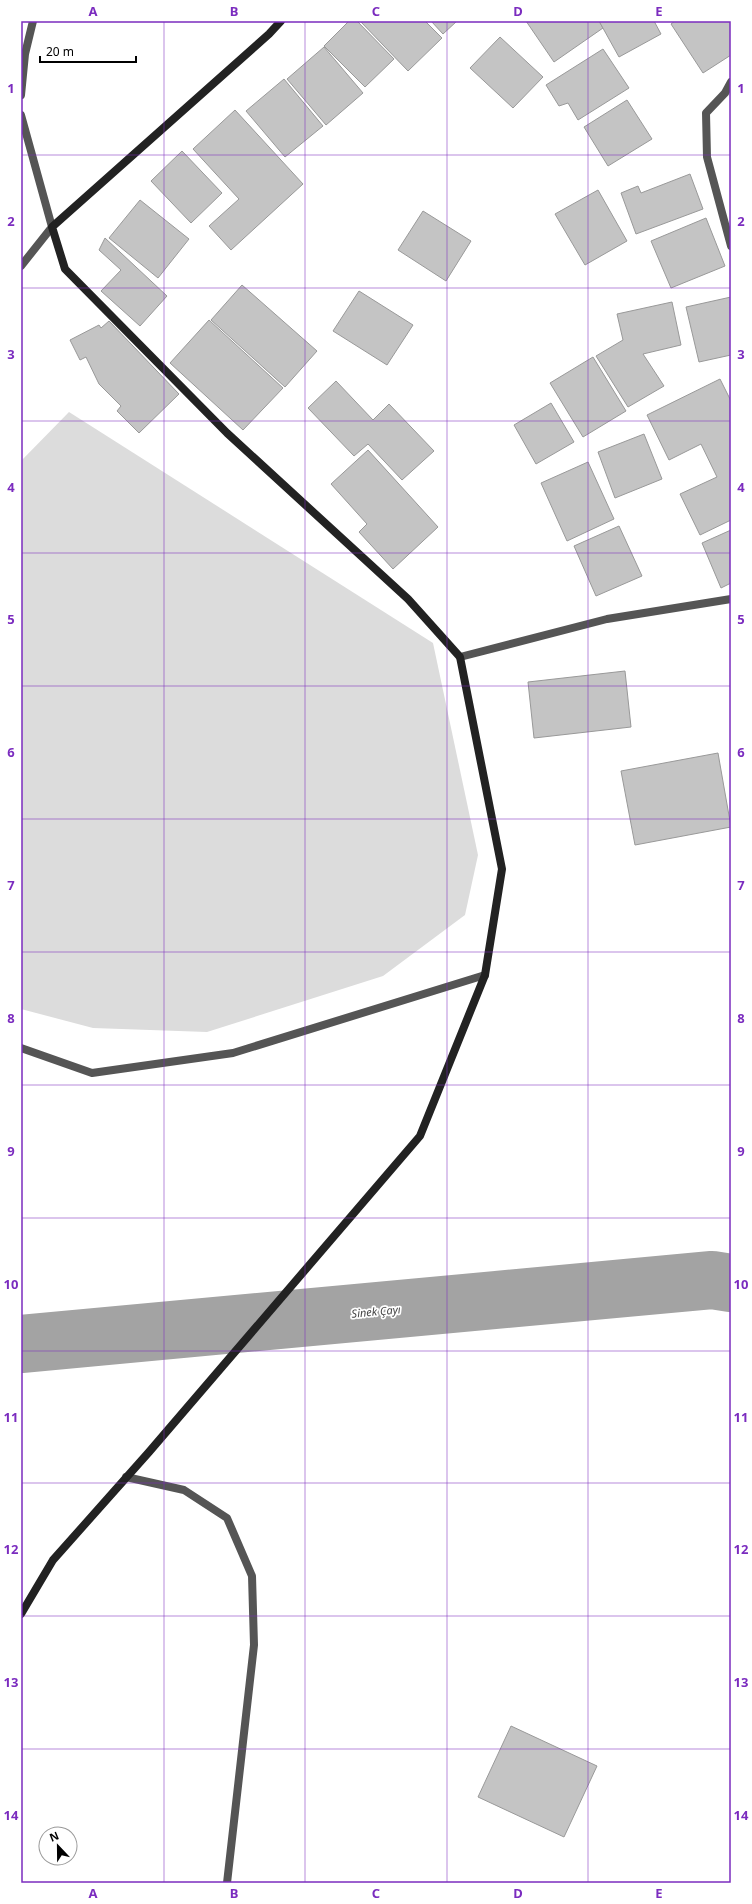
<svg xmlns="http://www.w3.org/2000/svg" width="752" height="1904" font-family="'Noto Sans',sans-serif">
  <style>
    .green { fill: #dcdcdc }
    .lines { fill: none; stroke-linecap: round; stroke-linejoin: round }
    .river { stroke: #a3a3a3; stroke-width: 58 }
    .building { fill: #c4c4c4; stroke: #999 }
    .street { stroke: #555; stroke-width: 8 }
    .secondary { stroke: #222; stroke-width: 8 }
    .grid { fill: none; stroke: #7b2cbf; stroke-width: 1; stroke-opacity: 0.55 }
    .labels { text-anchor: middle; dominant-baseline: central; stroke-width: 3.5; stroke-linejoin: round; paint-order: stroke }
    .water-label { font-size: 11px; font-style: italic; fill: #444; stroke: #fff }
    .neatline { fill: none; stroke: #7b2cbf; stroke-width: 1.5 }
    .grid-label { font-size: 13px; text-anchor: middle; font-weight: bold; fill: #7b2cbf }
  </style>
  <rect width="100%" height="100%" fill="#fff"/>
  <path class="green" d="M69,412l364,231 45,212 -13,60 -82,61 -176,56 -114,-4 -72,-19v-548z"/>
  <g class="lines">
    <path class="river" d="M21,1344l691,-64 19,3"/>
  </g>
  <g class="building">
    <path d="M349,21h8l37,38 -29,28 -41,-41z"/>
    <path d="M360,21h65l17,17 -34,33z"/>
    <path d="M431,21h26l-14,13z"/>
    <path d="M526,21h73l4,7 -49,34z"/>
    <path d="M599,21h55l7,13 -42,23z"/>
    <path d="M675,21h56v34l-28,18 -32,-49z"/>
    <path d="M500,37l43,40 -30,31 -43,-40z"/>
    <path d="M324,47l39,46 -37,32 -39,-46z"/>
    <path d="M603,49l26,39 -51,32 -10,-17 -9,3 -13,-21z"/>
    <path d="M284,79l39,47 -38,31 -39,-46z"/>
    <path d="M627,100l25,39 -44,27 -24,-39z"/>
    <path d="M235,110l68,74 -72,66 -22,-24 30,-27 -46,-50z"/>
    <path d="M182,151l40,42 -31,30 -40,-42z"/>
    <path d="M690,174l13,35 -67,25 -15,-41 17,-7 3,7z"/>
    <path d="M598,190l29,51 -42,24 -30,-51z"/>
    <path d="M140,200l49,39 -31,39 -49,-40z"/>
    <path d="M423,211l48,30 -25,40 -48,-31z"/>
    <path d="M706,218l19,48 -54,22 -20,-47z"/>
    <path d="M105,238l62,58 -27,30 -39,-35 20,-21 -22,-20z"/>
    <path d="M242,285l75,66 -32,36 -74,-67z"/>
    <path d="M359,291l54,34 -26,40 -54,-34z"/>
    <path d="M731,297v58l-32,7 -13,-55z"/>
    <path d="M672,302l9,43 -38,9 21,32 -36,21 -32,-51 27,-16 -6,-26z"/>
    <path d="M209,320l74,68 -40,42 -73,-67z"/>
    <path d="M109,321l70,73 -40,39 -22,-22 4,-5 -22,-22 -13,-27 -6,3 -10,-20 29,-15 2,3z"/>
    <path d="M593,357l33,54 -43,26 -33,-54z"/>
    <path d="M720,379l11,22v119l-31,15 -20,-41 37,-17 -16,-33 -32,16 -22,-45z"/>
    <path d="M336,381l37,39 16,-16 45,47 -32,29 -34,-36 -14,12 -46,-48z"/>
    <path d="M551,403l23,39 -38,22 -22,-39z"/>
    <path d="M644,434l18,45 -47,19 -17,-46z"/>
    <path d="M368,450l70,77 -45,42 -34,-37 8,-8 -36,-40z"/>
    <path d="M588,462l26,57 -47,22 -26,-58z"/>
    <path d="M619,526l23,50 -46,20 -22,-50z"/>
    <path d="M731,530v53l-10,5 -19,-45z"/>
    <path d="M625,671l6,56 -97,11 -6,-56z"/>
    <path d="M718,753l13,74 -96,18 -14,-74z"/>
    <path d="M511,1726l86,40 -33,71 -86,-40z"/>
  </g>
  <g class="lines">
    <g class="street">
      <path d="M731,82l-6,11 -19,20 1,44 24,89"/>
      <path d="M21,95l4,-41 8,-33"/>
      <path d="M21,115l31,112 -31,39"/>
      <path d="M460,657l147,-38 124,-20"/>
      <path d="M21,1048l71,25 141,-20 252,-78"/>
      <path d="M126,1477l58,13 43,28 25,58 2,69 -27,238"/>
    </g>
    <path class="secondary" d="M21,1614l32,-54 96,-108 271,-316 65,-161 17,-106 -42,-212 -52,-58 -181,-166 -162,-164 -13,-42 217,-193 12,-13"/>
  </g>
  <path class="grid" d="M164,21v1862M305,21v1862M447,21v1862M588,21v1862M21,155h710M21,288h710M21,421h710M21,553h710M21,686h710M21,819h710M21,952h710M21,1085h710M21,1218h710M21,1351h710M21,1483h710M21,1616h710M21,1749h710"/>
  <g class="labels">
    <g class="water-label">
      <text transform="translate(376 1311) rotate(-5)">Sinek Çayı</text>
    </g>
  </g>
  <rect width="752" height="1904" fill="none" stroke="#ffffff" stroke-width="44"/>
  <g transform="translate(58 1846) rotate(338)"><circle r="19" fill="#ffffff" stroke="#999999"/>
  <path d="M0-3L7 15L0 10L-7 15Z" fill="#000000"/>
  <text y="-6" font-size="11" font-weight="bold" text-anchor="middle" fill="#000000">N</text>
  </g>
  <path d="M40 56v6h96v-6" fill="none" stroke="#000000" stroke-width="2"/>
  <text x="46" y="56" font-size="12" fill="#000000" stroke="#ffffff" stroke-width="3" paint-order="stroke">20 m</text>
  <rect x="22" y="22" width="708" height="1860" class="neatline"/>
  <g class="grid-label">
    <text x="93" y="16">A</text>
    <text x="234" y="16">B</text>
    <text x="376" y="16">C</text>
    <text x="518" y="16">D</text>
    <text x="659" y="16">E</text>
    <text x="11" y="93">1</text>
    <text x="741" y="93">1</text>
    <text x="11" y="226">2</text>
    <text x="741" y="226">2</text>
    <text x="11" y="359">3</text>
    <text x="741" y="359">3</text>
    <text x="11" y="492">4</text>
    <text x="741" y="492">4</text>
    <text x="11" y="624">5</text>
    <text x="741" y="624">5</text>
    <text x="11" y="757">6</text>
    <text x="741" y="757">6</text>
    <text x="11" y="890">7</text>
    <text x="741" y="890">7</text>
    <text x="11" y="1023">8</text>
    <text x="741" y="1023">8</text>
    <text x="11" y="1156">9</text>
    <text x="741" y="1156">9</text>
    <text x="11" y="1289">10</text>
    <text x="741" y="1289">10</text>
    <text x="11" y="1422">11</text>
    <text x="741" y="1422">11</text>
    <text x="11" y="1554">12</text>
    <text x="741" y="1554">12</text>
    <text x="11" y="1687">13</text>
    <text x="741" y="1687">13</text>
    <text x="11" y="1820">14</text>
    <text x="741" y="1820">14</text>
    <text x="93" y="1898">A</text>
    <text x="234" y="1898">B</text>
    <text x="376" y="1898">C</text>
    <text x="518" y="1898">D</text>
    <text x="659" y="1898">E</text>
  </g>
</svg>
